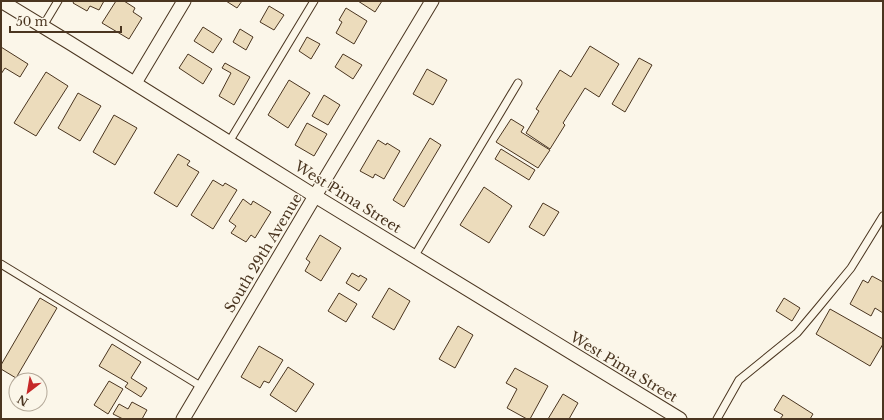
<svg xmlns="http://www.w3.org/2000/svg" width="884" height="420" font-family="'Libre Baskerville',serif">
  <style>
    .building { fill: #ecdcbc; stroke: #4a3520 }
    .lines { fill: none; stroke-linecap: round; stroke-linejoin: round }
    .service-casing { stroke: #4a3520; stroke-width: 9 }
    .minor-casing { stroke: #4a3520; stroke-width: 15 }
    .service { stroke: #fbf6e9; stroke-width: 7 }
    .minor { stroke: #fbf6e9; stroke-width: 13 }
    .labels { text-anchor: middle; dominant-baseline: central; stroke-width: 3; stroke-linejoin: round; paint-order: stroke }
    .street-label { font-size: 14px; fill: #4a3520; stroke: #fbf6e9 }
  </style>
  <rect width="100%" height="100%" fill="#fbf6e9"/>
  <g class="building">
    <path d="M74,1h30l-5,9 -9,-4 -3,5 -14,-8z"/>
    <path d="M116,1h8l11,7 -2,4 9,6 -13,21 -27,-16z"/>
    <path d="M226,1h16l-5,7z"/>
    <path d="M358,1h24l-7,11z"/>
    <path d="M269,6l15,9 -10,15 -14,-8z"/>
    <path d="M346,8l21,13 -13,23 -18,-11 6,-11 -3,-2z"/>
    <path d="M203,27l19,12 -9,14 -19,-12z"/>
    <path d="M240,29l13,8 -7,13 -13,-8z"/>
    <path d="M307,37l13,7 -9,15 -12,-8z"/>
    <path d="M590,46l29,18 -20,33 -14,-9 -22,35 2,2 -15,24 -24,-16 13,-22 -3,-2 24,-39 11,7z"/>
    <path d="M1,47l27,17 -8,13 -15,-9 -4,6z"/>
    <path d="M188,54l24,15 -9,15 -24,-16z"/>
    <path d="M343,54l19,11 -9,14 -18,-12z"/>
    <path d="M639,58l13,7 -27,47 -13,-8z"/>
    <path d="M225,63l25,14 -16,28 -15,-9 12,-23 -9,-5z"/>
    <path d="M427,69l20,11 -14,25 -20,-11z"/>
    <path d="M46,72l22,14 -32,50 -22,-13z"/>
    <path d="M289,80l21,13 -22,35 -20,-13z"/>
    <path d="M78,93l23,13 -21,35 -22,-13z"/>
    <path d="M324,95l16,10 -12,20 -16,-9z"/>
    <path d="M114,115l23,13 -22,37 -22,-13z"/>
    <path d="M511,119l13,8 -3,5 29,18 -12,18 -42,-26z"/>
    <path d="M307,123l20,11 -13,22 -19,-11z"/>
    <path d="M430,138l11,7 -37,62 -11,-7z"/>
    <path d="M378,140l8,5 1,-2 13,8 -16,28 -9,-5 -2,4 -13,-7z"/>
    <path d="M501,149l34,21 -6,10 -34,-21z"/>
    <path d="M178,154l12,7 -3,4 12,7 -22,35 -23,-14z"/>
    <path d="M213,180l10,6 2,-3 12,7 -24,39 -22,-14z"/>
    <path d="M484,187l28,19 -23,37 -29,-18z"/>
    <path d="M243,199l8,6 2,-4 18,11 -16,26 -4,-3 -5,7 -15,-9 5,-7 -7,-5z"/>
    <path d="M543,203l16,9 -15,24 -15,-9z"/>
    <path d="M320,235l21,13 -20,33 -16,-10 5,-9 -4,-3z"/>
    <path d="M352,273l7,4 1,-2 7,4 -8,12 -13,-8z"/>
    <path d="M872,276l11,6v31l-8,-5 -4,8 -21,-12 13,-24 5,3z"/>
    <path d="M389,288l21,13 -16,29 -22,-13z"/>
    <path d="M339,293l18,11 -11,18 -18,-11z"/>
    <path d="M40,298l17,10 -41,70 -15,-9v-4z"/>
    <path d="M784,298l16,10 -8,13 -16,-10z"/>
    <path d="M830,309l53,30v5l-13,22 -54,-32z"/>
    <path d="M458,326l15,9 -18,33 -16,-9z"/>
    <path d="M112,344l29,18 -10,16 16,10 -6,9 -16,-10 3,-4 -29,-17z"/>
    <path d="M259,346l24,14 -14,23 -5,-2 -4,7 -19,-11z"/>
    <path d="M288,367l26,17 -18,28 -26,-17z"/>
    <path d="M515,368l33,18 -18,33h-3l-20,-11 10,-19 -11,-6z"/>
    <path d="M109,381l14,8 -15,25 -14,-9z"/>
    <path d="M563,394l15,9 -9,16h-21z"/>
    <path d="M783,395l30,19 -3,5h-30l3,-4 -9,-5z"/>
    <path d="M132,402l15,8 -5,9h-19l-10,-5 6,-10 9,5z"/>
  </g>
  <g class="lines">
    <defs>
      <g id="service">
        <path d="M43,26l15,-25"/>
        <path d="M229,142l85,-141"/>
        <path d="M414,257l104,-174"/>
        <path d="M1,264l201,123"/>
        <path d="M717,419l22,-39 58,-47 21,-25 33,-40 32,-52"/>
      </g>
      <g id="minor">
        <path d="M1,1l69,42 245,153 365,223"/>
        <path d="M135,83l49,-82"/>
        <path d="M183,419l132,-223 117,-195"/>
      </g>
    </defs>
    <use href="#service" class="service-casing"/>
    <use href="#minor" class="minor-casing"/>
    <use href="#service" class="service"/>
    <use href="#minor" class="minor"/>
  </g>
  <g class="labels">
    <g class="street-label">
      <text transform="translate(348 197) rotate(32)">West Pima Street</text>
      <text transform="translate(263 253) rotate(-59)">South 29th Avenue</text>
      <text transform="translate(624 367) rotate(31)">West Pima Street</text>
    </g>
  </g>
  <rect width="884" height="420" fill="none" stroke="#4a3520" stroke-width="4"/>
  <g transform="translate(28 392) rotate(211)"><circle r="19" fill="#fbf6e9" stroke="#b4a999"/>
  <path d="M0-3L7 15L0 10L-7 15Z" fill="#c62828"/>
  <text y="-6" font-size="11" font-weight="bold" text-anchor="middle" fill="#4a3520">N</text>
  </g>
  <path d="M10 26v6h111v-6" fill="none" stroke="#4a3520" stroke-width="2"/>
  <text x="16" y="26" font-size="12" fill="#4a3520" stroke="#fbf6e9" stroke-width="3" paint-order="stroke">50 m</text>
</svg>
